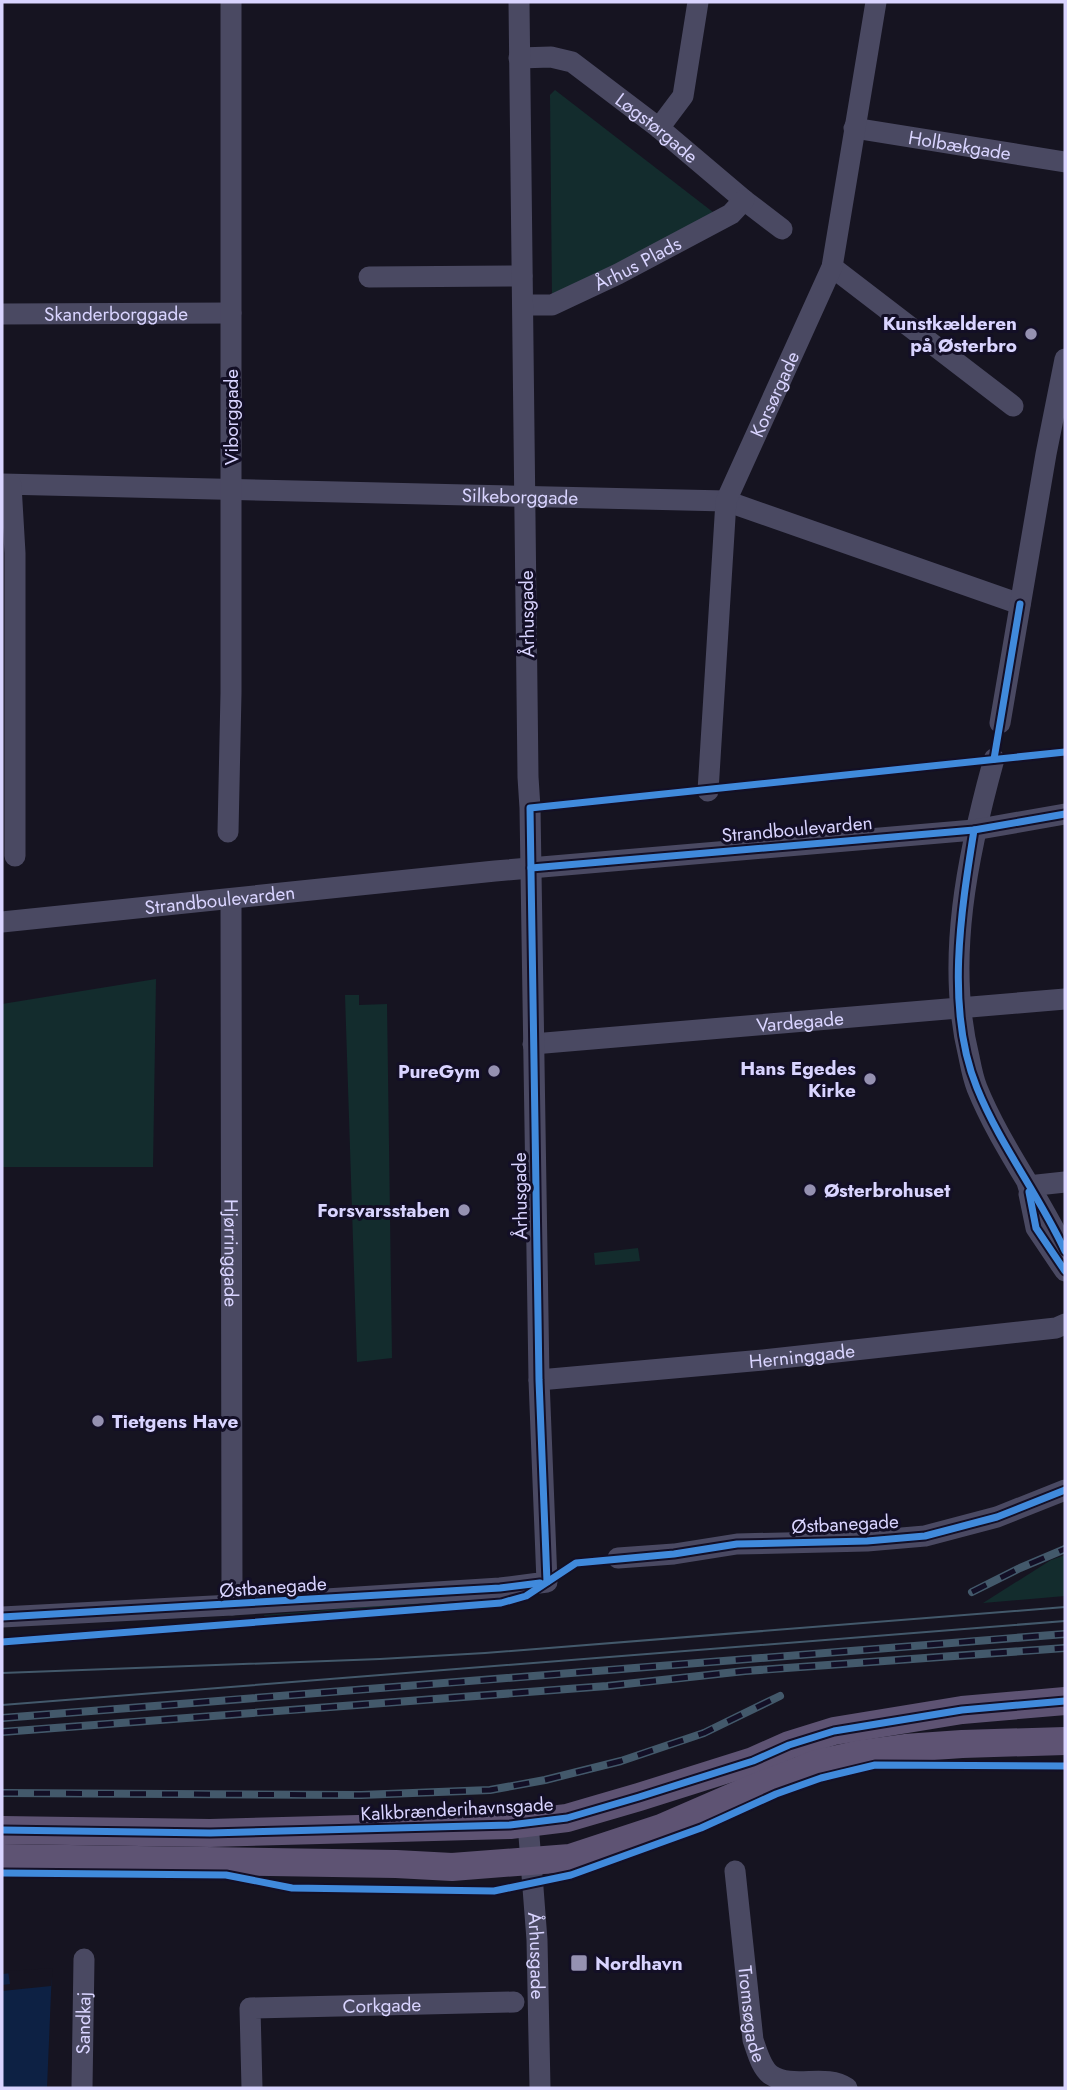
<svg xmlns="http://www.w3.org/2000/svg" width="1067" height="2090" font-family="Jost,sans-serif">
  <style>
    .green { fill: #132c2d }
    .water { fill: #0d2144 }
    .pier { fill: #161421 }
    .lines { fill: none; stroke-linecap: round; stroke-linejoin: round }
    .minor { stroke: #4a4962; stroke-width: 21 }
    .major { stroke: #5e5373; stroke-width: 28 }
    .tram { stroke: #43596b; stroke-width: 2 }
    .rail-casing { stroke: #43596b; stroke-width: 8 }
    .rail { stroke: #130f26; stroke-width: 5; stroke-dasharray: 16; stroke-linecap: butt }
    .cycleway-casing { stroke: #130f26; stroke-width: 11 }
    .cycleway { stroke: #408adc; stroke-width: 7 }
    .poi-dot { fill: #9591b1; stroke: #130f26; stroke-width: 2.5 }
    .labels { text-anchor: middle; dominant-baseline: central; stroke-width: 6; stroke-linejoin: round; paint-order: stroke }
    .street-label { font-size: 19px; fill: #d9d4ff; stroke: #130f26 }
    .poi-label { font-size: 19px; font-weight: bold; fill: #d9d4ff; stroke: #130f26; text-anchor: end }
  </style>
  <rect width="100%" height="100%" fill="#161421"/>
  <g class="green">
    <path d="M555,90l163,126 -166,82 -2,-203z"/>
    <path d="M156,979l-3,188h-151v-163z"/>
    <path d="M345,995h14v10l28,-1 5,354 -35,4z"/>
    <path d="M638,1248l2,13 -45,4 -1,-12z"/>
    <path d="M1065,1555v41l-82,7 68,-43z"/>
    <path d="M441,1601l1,3 -177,15 -1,-4z"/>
  </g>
  <path class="water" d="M52,1969l-5,119h-45v-114z"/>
  <path class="pier" d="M53,1968l-2,18 -49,5v-6l8,-1 -2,-13z"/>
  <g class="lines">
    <g class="minor">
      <path id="s1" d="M519,58l32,-1 21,5 87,66 85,72 38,29"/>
      <path d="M659,128l24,-32 15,-94"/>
      <path id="s2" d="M854,128l211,34"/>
      <path d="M832,267l181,139"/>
      <path d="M369,277l153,-1"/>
      <path id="s3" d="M523,305h29l66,-31 113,-60 13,-14"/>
      <path id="s4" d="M2,314l229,-1"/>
      <path id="s5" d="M2,484l724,17 294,103"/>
      <path d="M11,485l4,68v303"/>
      <path d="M1000,723l46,-269 19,-95"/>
      <path d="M994,759c-26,94 -49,201 -25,298 2,10 4,21 8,31 23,57 62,107 88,163"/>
      <path id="s6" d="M708,791l18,-290 106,-234 44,-265"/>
      <path d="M228,832l3,-139v-691"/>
      <path id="s7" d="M231,899l1,706"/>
      <path id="s8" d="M2,922l493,-51 479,-41 91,-16"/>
      <path id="s9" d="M533,1044l532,-45"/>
      <path d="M1028,1186l37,-4"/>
      <path d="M1029,1194l7,34 29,43"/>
      <path id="s10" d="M539,1380l224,-20 293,-32 9,-4"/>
      <path d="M618,1558l56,-4 63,-10 130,-3 58,-5 72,-19 68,-27"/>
      <path d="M2,1617l230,-12 268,-17 47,-6 -8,-202 -9,-572 -2,-31 -9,-775"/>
      <path id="s11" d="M528,1823l9,117 3,148"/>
      <path id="s12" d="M735,1871l18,169c4,11 8,28 18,35 22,15 54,-2 76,13"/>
      <path id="s13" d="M82,2088l2,-129"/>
      <path id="s14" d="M252,2088l-2,-80 264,-6"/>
    </g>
    <g class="major">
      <path d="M2,1830l208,3 300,-8 57,-7 72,-21 114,-36 36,-16 45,-14 128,-21 103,-9"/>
      <path d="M2,1858l394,6 56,3 118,-9 91,-30 88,-38 67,-26 45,-10 44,-6 57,-4 103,-3"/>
    </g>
    <g class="tram">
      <path d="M2,1673l378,-14 105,-6 580,-46"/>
      <path d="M2,1705l1063,-84"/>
    </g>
    <defs>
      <g id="rail">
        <path d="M972,1592l48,-24 45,-19"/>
        <path d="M2,1718l1063,-84"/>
        <path d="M2,1732l605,-46 138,-15 320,-23"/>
        <path d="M2,1793l359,2 129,-5 55,-10 76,-19 83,-28 76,-37"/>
      </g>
    </defs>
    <use href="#rail" class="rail-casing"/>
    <use href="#rail" class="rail"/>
    <defs>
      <g id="cycleway">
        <path d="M994,759l26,-155"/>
        <path d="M974,830c-13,81 -29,180 3,258 23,57 62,107 88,163"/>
        <path d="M531,868l443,-38 91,-16"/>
        <path d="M1029,1192l7,36 29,43"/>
        <path d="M547,1582l-8,-202 -9,-572 535,-56"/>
        <path d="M2,1617l498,-29 40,-5"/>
        <path d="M2,1642l499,-39 25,-7 50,-33 98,-9 63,-10 130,-3 58,-5 72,-19 68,-27"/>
        <path d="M2,1830l208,3 300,-8 57,-7 72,-21 114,-36 36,-16 45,-14 128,-21 103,-9"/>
        <path d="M2,1873l224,2 66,13 202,3 77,-16 130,-47 75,-34 45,-16 54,-13 190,1"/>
      </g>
    </defs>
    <use href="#cycleway" class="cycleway-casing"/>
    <use href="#cycleway" class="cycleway"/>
  </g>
  <g class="poi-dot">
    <circle cx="1031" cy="334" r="7"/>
    <circle cx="494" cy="1071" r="7"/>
    <circle cx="870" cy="1079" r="7"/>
    <circle cx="810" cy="1190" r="7"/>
    <circle cx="464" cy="1210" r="7"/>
    <circle cx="98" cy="1421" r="7"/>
    <rect x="570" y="1954" width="18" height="18" rx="3.5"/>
  </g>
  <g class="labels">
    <g class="street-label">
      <text stroke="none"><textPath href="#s1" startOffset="161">Løgstørgade</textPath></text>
      <text stroke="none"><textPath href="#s2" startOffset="107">Holbækgade</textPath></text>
      <text stroke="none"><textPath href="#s3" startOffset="124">Århus Plads</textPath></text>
      <text stroke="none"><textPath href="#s4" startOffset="114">Skanderborggade</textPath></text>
      <text stroke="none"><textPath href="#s6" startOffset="408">Korsørgade</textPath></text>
      <text transform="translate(231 417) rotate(-90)">Viborggade</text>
      <text stroke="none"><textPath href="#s5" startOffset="518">Silkeborggade</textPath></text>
      <text transform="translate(527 614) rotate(-91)">Århusgade</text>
      <text transform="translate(797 829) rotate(-5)">Strandboulevarden</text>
      <text stroke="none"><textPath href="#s8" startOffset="219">Strandboulevarden</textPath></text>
      <text stroke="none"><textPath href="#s9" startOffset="268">Vardegade</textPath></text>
      <text transform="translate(520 1196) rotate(-91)">Århusgade</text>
      <text stroke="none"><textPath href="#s7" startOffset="354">Hjørringgade</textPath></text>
      <text stroke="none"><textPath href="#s10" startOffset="264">Herninggade</textPath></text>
      <text transform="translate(845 1524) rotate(-3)">Østbanegade</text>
      <text transform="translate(273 1587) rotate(-4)">Østbanegade</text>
      <text transform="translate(457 1809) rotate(-3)">Kalkbrænderihavnsgade</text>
      <text stroke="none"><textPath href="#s11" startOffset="133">Århusgade</textPath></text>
      <text stroke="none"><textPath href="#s14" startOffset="212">Corkgade</textPath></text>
      <text stroke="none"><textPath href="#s12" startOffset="144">Tromsøgade</textPath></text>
      <text stroke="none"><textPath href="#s13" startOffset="65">Sandkaj</textPath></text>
    </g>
    <g class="poi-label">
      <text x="1017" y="323">Kunstkælderen<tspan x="1017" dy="22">på Østerbro</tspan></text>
      <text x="856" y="1068">Hans Egedes<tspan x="856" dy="22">Kirke</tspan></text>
      <text x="480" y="1071">PureGym</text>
      <text x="824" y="1190" text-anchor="start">Østerbrohuset</text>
      <text x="450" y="1210">Forsvarsstaben</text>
      <text x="112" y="1421" text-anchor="start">Tietgens Have</text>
      <text x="595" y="1963" text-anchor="start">Nordhavn</text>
    </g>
  </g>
  <rect width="1067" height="2090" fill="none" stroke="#d9d4ff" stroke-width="7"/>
</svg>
